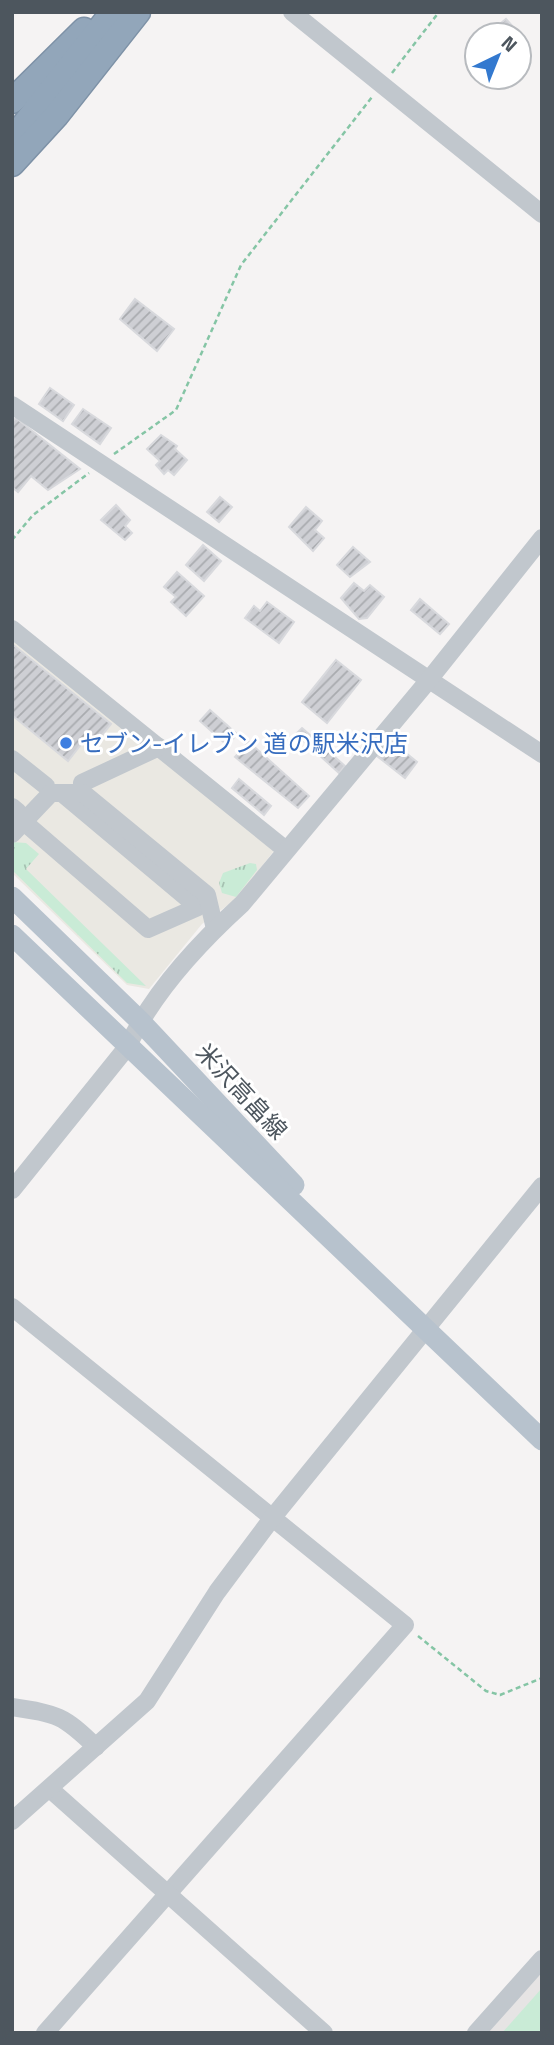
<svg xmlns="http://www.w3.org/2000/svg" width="554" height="2045" font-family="'Titillium Web','Noto Sans JP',sans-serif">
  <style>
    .commercial { fill: #eae8e2 }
    .education { fill: #e6e4e4 }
    .grass { fill: url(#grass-tufts) }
    .green { fill: #c9ebd6 }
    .building { fill: url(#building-hatch); stroke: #d8d9dd; stroke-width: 2 }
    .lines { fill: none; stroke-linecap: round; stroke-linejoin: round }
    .highway-casing { stroke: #7d91a6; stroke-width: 27 }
    .path { stroke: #85c5a5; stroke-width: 2.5; stroke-dasharray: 5 3.5; stroke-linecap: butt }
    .minor { stroke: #c1c7cd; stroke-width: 18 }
    .major { stroke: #b7c2cd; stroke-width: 21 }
    .highway { stroke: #92a6ba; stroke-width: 24 }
    .shop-dot { fill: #3f7fe0; stroke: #fff; stroke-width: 2.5 }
    .labels { text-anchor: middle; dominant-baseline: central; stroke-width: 6; stroke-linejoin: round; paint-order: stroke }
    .shop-label { font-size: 24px; fill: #366cbe; stroke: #fff; text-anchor: start }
    .street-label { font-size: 24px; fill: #4d565e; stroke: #fff }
  </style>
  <defs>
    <pattern id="grass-tufts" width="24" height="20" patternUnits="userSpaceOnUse" patternTransform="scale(1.75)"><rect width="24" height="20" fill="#c9ebd6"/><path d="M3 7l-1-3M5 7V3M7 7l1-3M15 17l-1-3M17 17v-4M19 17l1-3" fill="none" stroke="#a5c1b1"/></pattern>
    <pattern id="building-hatch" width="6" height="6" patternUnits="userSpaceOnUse" patternTransform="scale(1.75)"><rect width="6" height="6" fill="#cecfd4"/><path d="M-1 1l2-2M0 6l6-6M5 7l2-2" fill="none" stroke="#a9abaf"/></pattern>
  </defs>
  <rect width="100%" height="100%" fill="#f5f3f3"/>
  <path class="commercial" d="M12,619l272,219 -48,61 -34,25 -53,65 -22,-4 -115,-112z"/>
  <path class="education" d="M542,1969v64h-56z"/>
  <g class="grass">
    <path d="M12,842l14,1 13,11 -13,15 120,117 -19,-3 -115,-113z"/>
    <path d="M250,863l6,1 1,6 -21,27 -14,-4 -3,-10 4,-10z"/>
  </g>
  <path class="green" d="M542,1988v45h-40z"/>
  <g class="building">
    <path d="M506,19l9,10 -7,6h-21z"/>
    <path d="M135,299l39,30 -17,22 -37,-32z"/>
    <path d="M50,388l24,17 -11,16 -24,-17z"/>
    <path d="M83,409l28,19 -11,16 -28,-20z"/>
    <path d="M16,418l64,51 -32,21 -17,-14 -13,16 -6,-5v-65z"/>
    <path d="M161,435l16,11 -2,3 12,11 -13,15 -6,-5 -4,4 -8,-9 4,-4 -13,-12z"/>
    <path d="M220,497l12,10 -13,15 -12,-10z"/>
    <path d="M116,505l14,15 -5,6 7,7 -7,7 -24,-20z"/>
    <path d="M306,507l16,14 -7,9 9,8 -11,13 -24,-24z"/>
    <path d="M203,545l18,16 -17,20 -18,-16z"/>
    <path d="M353,547l17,15 -20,15 -13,-12z"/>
    <path d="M177,572l27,24 -18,20 -15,-14 5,-5 -12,-10z"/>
    <path d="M354,583l10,8 6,-6 14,12 -17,21 -8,1 -18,-21z"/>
    <path d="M420,599l29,25 -9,10 -29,-24z"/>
    <path d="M267,602l27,20 -15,21 -34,-25 9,-12 6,5z"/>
    <path d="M12,644l99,80 -17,21 -8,-7 -18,23 -56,-46z"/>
    <path d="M336,660l25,20 -34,43 -25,-21z"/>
    <path d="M210,710l27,24 -10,11 -27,-24z"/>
    <path d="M302,728l43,38 -6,7 -43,-39z"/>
    <path d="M390,740l27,22 -12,16 -28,-22z"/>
    <path d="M249,742l60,54 -11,12 -63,-51z"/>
    <path d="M239,779l32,27 -7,9 -32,-27z"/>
  </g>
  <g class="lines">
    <defs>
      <g id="highway">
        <path d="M12,101l72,-71"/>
        <path d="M12,140l101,-128"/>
        <path d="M12,164l44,-48 82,-104"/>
      </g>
    </defs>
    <use href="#highway" class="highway-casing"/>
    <g class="path">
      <path d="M392,73l47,-61"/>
      <path d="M114,454l62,-44 65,-145 131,-168"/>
      <path d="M12,540l21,-25 56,-42"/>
      <path d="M418,1636l68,55 14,4 42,-17"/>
    </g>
    <g class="minor">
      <path d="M292,12l250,202"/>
      <path d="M12,405l530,349"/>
      <path d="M12,629l274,221"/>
      <path d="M12,759l34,27"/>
      <path d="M82,783l77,-36"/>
      <path d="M12,807l6,5 -6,6"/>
      <path d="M24,822l124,107 50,-22 -136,-114"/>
      <path d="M12,834l39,-41h32l124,102 8,34"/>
      <path d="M12,1190l116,-144c25,-54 70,-102 114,-142l186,-223 114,-143"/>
      <path d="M12,1307l393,318 -360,408"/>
      <path d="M12,1707c46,7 51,8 84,40"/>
      <path d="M50,1789l274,244"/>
      <path d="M12,1821l135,-120 70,-109 56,-75 269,-331"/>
      <path d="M476,2033l66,-74"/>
    </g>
    <g class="major">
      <path d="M12,897l128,124 154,164"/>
      <path d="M12,935l530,505"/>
    </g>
    <use href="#highway" class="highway"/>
  </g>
  <circle class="shop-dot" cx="66" cy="743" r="7"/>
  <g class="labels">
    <g class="shop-label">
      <text x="80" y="743">セブン-イレブン 道の駅米沢店</text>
    </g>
    <g class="street-label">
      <text transform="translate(242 1091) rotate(47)">米沢高畠線</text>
    </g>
  </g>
  <rect width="554" height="2045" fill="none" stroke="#4d565e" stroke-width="28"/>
  <g transform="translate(498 56) rotate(43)"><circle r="33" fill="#ffffff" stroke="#b8bbbf" stroke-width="2"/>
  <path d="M0-5L12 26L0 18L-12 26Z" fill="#3379cf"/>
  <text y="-10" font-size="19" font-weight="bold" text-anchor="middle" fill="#4d565e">N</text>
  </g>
</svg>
